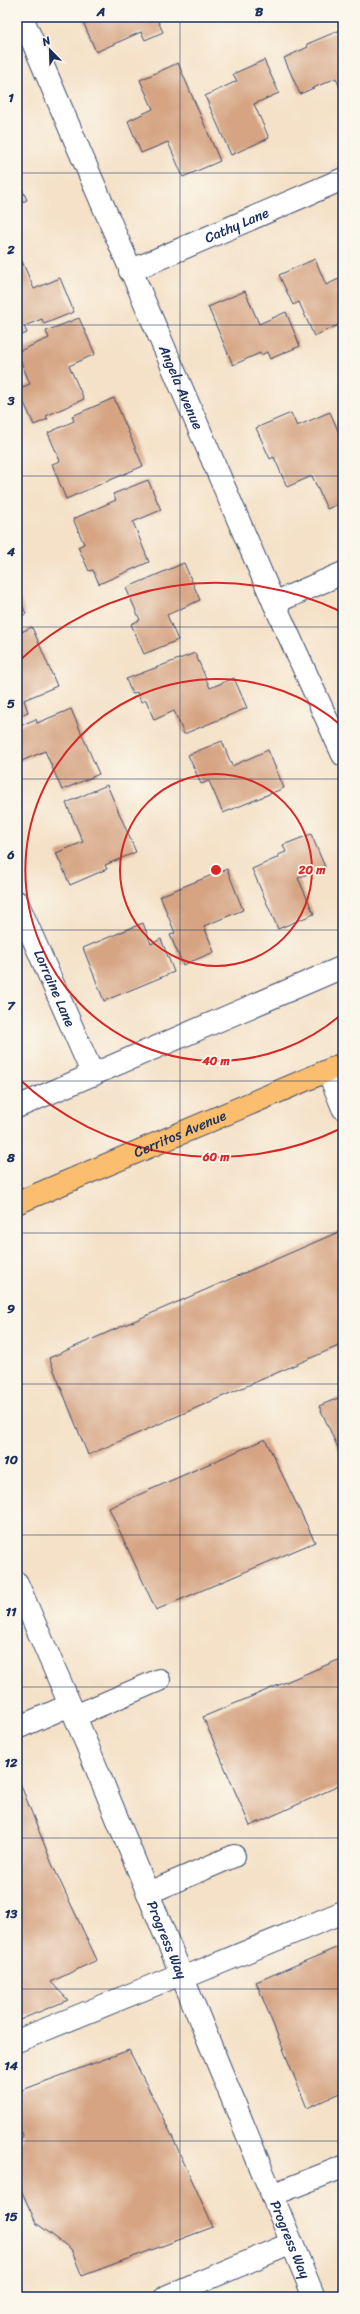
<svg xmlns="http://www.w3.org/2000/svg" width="360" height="2314" font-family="Sriracha,sans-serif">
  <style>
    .building { fill: #d6a483 }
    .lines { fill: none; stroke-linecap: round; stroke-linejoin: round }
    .minor-casing { stroke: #3c4a6e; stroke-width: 24 }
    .major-casing { stroke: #3c4a6e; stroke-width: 24 }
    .minor { stroke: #fff; stroke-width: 22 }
    .major { stroke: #fbbe6e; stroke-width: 22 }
    .grid { fill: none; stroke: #1b2f5e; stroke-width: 1; stroke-opacity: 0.55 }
    .ring { fill: none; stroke: #d62828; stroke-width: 2 }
    .labels { text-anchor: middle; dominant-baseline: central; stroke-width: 3.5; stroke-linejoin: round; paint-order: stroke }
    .street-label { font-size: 14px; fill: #1b2f5e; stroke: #fbf7ec }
    .centre { fill: #d62828; stroke: #fbf7ec; stroke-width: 2 }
    .ring-label { font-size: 12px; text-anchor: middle; font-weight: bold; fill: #d62828; stroke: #fbf7ec; stroke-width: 3.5; stroke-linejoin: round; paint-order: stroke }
    .neatline { fill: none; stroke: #1b2f5e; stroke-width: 1.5 }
    .grid-label { font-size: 13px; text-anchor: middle; font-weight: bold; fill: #1b2f5e }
  </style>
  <rect width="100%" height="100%" fill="#fbf7ec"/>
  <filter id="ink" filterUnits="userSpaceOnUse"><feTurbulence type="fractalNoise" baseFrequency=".025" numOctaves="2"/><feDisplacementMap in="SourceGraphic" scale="8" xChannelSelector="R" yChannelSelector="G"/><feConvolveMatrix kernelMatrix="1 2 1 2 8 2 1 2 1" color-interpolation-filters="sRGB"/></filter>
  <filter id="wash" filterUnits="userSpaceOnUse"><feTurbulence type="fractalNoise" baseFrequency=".012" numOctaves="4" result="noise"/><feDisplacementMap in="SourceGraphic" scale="16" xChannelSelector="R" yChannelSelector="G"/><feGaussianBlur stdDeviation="0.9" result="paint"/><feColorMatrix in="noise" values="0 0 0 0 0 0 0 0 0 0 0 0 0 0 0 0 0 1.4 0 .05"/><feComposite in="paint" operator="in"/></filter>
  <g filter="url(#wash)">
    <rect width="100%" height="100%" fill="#f4e1c7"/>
    <g id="blocks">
      <g class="building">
        <path d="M81,17h75l7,15 -18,8 -4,-8 -45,20z"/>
        <path d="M343,29v66l-7,-17 -36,16 -16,-36 24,-11 -1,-3z"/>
        <path d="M264,60l15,33 -25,11 15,34 -38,17 -26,-59 32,-15 -4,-7z"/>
        <path d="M178,63l42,98 -37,16 -15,-35 -27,11 -13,-32 25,-12 -13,-29z"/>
        <path d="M17,178l10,22 -10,4z"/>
        <path d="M18,252l16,37 26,-11 14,34 -30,12 -2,-5 -18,7 3,7 -10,4z"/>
        <path d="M315,259l11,26 17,-8v46l-29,13 -15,-34 -6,3 -14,-30z"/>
        <path d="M245,291l14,33 27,-12 14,34 -30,13 -3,-7 -6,3 -1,-2 -27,12 -25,-58z"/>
        <path d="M79,318l16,36 -26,12 15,33 -38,17 2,3 -14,6 -16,-36 12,-5 -13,-32 32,-14 -3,-7z"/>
        <path d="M114,398l29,68 -77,33 -14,-35 8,-3 -12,-28 26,-12 -2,-5z"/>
        <path d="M330,412l13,30v60l-16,7 -15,-33 -25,11 -13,-30 -4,2 -14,-31 35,-15 6,13z"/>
        <path d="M148,480l13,30 -28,12 16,40 -50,22 -6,-14 -4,1 -11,-24 6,-3 -11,-25 43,-19 -3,-6z"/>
        <path d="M184,563l16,37 -33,15 11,25 -34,14 -13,-30 9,-4 -14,-32z"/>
        <path d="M17,592l9,22 -9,4z"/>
        <path d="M32,627l25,59 -33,14 4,12 -11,5v-83z"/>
        <path d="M195,653l15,35 24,-10 13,30 -63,26 -10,-23 -20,9 -8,-20 -5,2 -4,-10 -5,2 -6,-15z"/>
        <path d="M71,709l28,65 -37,16 -17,-39 -28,12v-36l19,-8 1,4z"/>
        <path d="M222,741l10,25 36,-16 16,38 -61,25 -14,-32 -8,3 -13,-29z"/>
        <path d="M107,785l29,67 -31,13 2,4 -37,16 -14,-32 27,-11 -17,-39z"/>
        <path d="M311,834l14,33 -27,11 16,36 -36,15 -26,-60 27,-12 -1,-2 8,-3 -3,-7z"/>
        <path d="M227,869l16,41 -39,16 10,26 -31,13 -13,-30 5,-2 -15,-37z"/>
        <path d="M143,923l8,21 10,-5 13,33 -70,29 -21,-53z"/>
        <path d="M343,1230v114l-255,111 -39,-97z"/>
        <path d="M343,1396v63l-24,-53z"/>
        <path d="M265,1439l50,103 -159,68 -47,-102z"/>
        <path d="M343,1658v126l-93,42 -47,-109z"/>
        <path d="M20,1783l32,81 45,96 -46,22 17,18 -51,21v-237z"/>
        <path d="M343,1945v147l-36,16 -51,-126z"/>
        <path d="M129,2050l43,86 41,91 -131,49 -11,-27 -35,-26 -19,-42v-31l6,-15 -6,-11v-32z"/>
      </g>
    </g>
  </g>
  <g filter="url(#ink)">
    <use href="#blocks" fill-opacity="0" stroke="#3c4a6e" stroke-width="1"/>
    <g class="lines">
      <defs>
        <g id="minor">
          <path id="s1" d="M22,17l252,586 69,152"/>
          <path id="s2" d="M130,271l213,-92"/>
          <path d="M274,603l69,-30"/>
          <path id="s3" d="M17,902l76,173"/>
          <path d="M328,1071l15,37"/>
          <path d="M17,1107l326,-140"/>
          <path id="s4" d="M17,1583l58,133 239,581"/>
          <path d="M75,1716l84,-36"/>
          <path d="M17,1728l53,-23"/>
          <path d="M148,1893l86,-37"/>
          <path d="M183,1978l160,-66"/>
          <path d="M17,2041l164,-67"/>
          <path d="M272,2195l71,-28"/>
          <path d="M165,2297l127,-54"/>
        </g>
        <g id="major">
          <path id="s5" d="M17,1203l326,-139"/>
        </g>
      </defs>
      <use href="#minor" class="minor-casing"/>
      <use href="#major" class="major-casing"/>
      <use href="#minor" class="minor"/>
      <use href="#major" class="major"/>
    </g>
  </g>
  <path class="grid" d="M180,17v2280M17,173h326M17,325h326M17,476h326M17,627h326M17,779h326M17,930h326M17,1081h326M17,1233h326M17,1384h326M17,1535h326M17,1687h326M17,1838h326M17,1989h326M17,2141h326"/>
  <g class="ring">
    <circle cx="216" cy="870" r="96"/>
    <path d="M343 1013A191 191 0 1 1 343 727"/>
    <path d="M342 1128A287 287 0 0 1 18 1078M18 662A287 287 0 0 1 342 612"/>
  </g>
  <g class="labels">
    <g class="street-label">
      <text stroke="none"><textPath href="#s2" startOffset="116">Cathy Lane</textPath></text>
      <text stroke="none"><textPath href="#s1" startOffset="403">Angela Avenue</textPath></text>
      <text stroke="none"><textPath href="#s3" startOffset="94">Lorraine Lane</textPath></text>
      <text stroke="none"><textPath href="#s5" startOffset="177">Cerritos Avenue</textPath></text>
      <text stroke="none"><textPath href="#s4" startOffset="387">Progress Way</textPath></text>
      <text stroke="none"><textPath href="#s4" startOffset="711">Progress Way</textPath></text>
    </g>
  </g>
  <circle cx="216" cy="870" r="6" class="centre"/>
  <g class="ring-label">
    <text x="312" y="874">20 m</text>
    <text x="216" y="1065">40 m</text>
    <text x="216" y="1161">60 m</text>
  </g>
  <rect width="360" height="2314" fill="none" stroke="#fbf7ec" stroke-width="44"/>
  <g transform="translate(50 50) rotate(337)" stroke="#fbf7ec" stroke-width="3" paint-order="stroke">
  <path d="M0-3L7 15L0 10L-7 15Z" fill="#1b2f5e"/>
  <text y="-6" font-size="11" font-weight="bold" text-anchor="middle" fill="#1b2f5e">N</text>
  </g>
  <rect x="22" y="22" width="316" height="2270" class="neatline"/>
  <g class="grid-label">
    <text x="101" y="16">A</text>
    <text x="259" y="16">B</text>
    <text x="11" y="102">1</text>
    <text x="11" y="254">2</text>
    <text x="11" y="405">3</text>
    <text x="11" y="556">4</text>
    <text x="11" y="708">5</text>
    <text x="11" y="859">6</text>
    <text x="11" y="1010">7</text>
    <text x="11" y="1162">8</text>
    <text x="11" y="1313">9</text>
    <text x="11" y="1464">10</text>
    <text x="11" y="1616">11</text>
    <text x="11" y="1767">12</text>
    <text x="11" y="1918">13</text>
    <text x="11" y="2070">14</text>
    <text x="11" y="2221">15</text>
  </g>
</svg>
